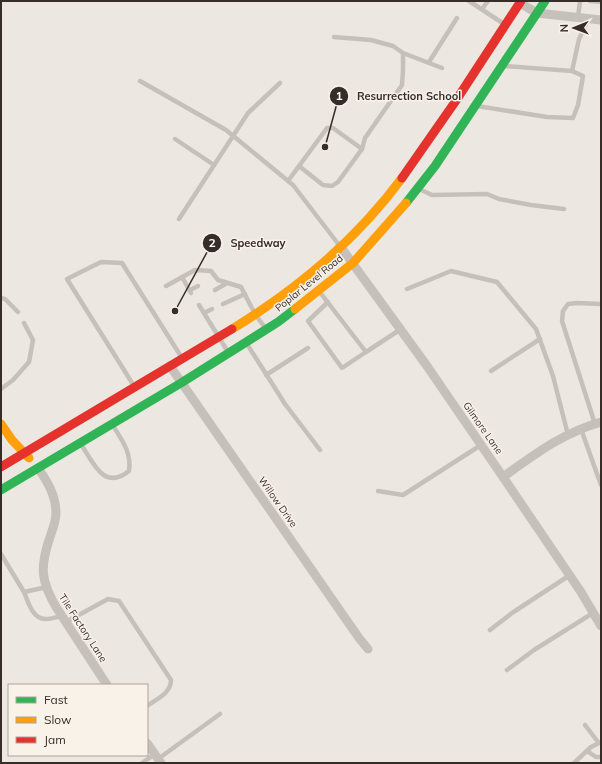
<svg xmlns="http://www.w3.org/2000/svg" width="602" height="764" font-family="Mulish,sans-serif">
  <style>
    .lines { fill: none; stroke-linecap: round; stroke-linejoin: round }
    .lane { stroke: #c6c0ba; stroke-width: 4.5 }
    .street { stroke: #c6c0ba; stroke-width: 9 }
    .fast { stroke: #30b455; stroke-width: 9 }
    .slow { stroke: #ff9f0a; stroke-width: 9 }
    .jam { stroke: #e5322d; stroke-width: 9 }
    .labels { text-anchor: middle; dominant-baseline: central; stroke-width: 3; stroke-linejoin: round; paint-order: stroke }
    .street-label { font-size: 10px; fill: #362d28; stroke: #f9f2e9 }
    .leader { fill: none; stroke: #362d28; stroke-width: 1.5 }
    .callout-dot { fill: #362d28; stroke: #f9f2e9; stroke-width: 1.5 }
    .mark-label { font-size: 12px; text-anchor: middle; font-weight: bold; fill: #fff }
    .callout-label { font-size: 11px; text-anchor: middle; font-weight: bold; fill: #362d28; stroke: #f9f2e9; stroke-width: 3; stroke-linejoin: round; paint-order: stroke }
  </style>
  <rect width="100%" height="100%" fill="#ece7e1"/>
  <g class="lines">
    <g class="lane">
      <path d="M469,1l35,23"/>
      <path d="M590,1l11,1"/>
      <path d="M482,9l6,-8"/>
      <path d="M578,17l2,-16"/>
      <path d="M334,37l37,3 22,6 10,7"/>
      <path d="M429,62l28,-44"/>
      <path d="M572,71l7,-32 10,-21"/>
      <path d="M140,81l86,49 67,55 46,60"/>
      <path d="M477,106l70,11 26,1 5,-13 5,-29 -11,-5 -68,-5"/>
      <path d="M175,139l39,26"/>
      <path d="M299,166l24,19 9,1 6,-4 24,-33"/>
      <path d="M288,181l39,-53h6l29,21 3,-11 37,-53 1,-15v-17l39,15"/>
      <path d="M419,189l13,6 55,-1 12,5 32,6 33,4"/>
      <path d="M179,219l69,-106 32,-30"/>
      <path d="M182,277l9,16"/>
      <path d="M166,286l29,-16 16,1 7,9 23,7 14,27 11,15"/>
      <path d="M407,289l44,-18 46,11 39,47 17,47 15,59"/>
      <path d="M190,290l8,-4"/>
      <path d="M215,290l12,-7"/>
      <path d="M319,291l47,61 35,-23"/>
      <path d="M1,298l4,1 13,13"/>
      <path d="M328,302l-20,19 34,47 24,-16"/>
      <path d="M223,304l22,-10"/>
      <path d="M199,305l29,47"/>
      <path d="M204,313l8,-4"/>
      <path d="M247,344l38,60 35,46"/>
      <path d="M491,371l49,-32"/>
      <path d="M266,375l42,-27"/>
      <path d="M134,386l-67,-107 34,-17 21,1 60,95"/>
      <path d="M1,389l12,-9 16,-18 4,-22 -9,-17"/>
      <path d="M595,424l-33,-103 1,-10 5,-7 9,-1 24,1"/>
      <path d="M581,429l20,56"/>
      <path d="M81,444c12,19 23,47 48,27 3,-19 -8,-32 -17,-47"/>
      <path d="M378,491l25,4 78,-50"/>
      <path d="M1,554l23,38 23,-5"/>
      <path d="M24,592c4,10 9,28 22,27 5,0 11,-2 16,-3"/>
      <path d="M66,622l42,-23 11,2 52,79c0,13 -14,19 -24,26"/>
      <path d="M490,630l22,-17 58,-38"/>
      <path d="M507,670l27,-20 59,-37"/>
      <path d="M585,725l13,17"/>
      <path d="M587,751l9,6h5"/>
      <path d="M158,759l62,-45"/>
      <path d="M142,763l13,-9"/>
      <path d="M574,763l17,-16 10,-5"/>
    </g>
    <g class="street">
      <path d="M520,3l17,10 64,7"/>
      <path d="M340,246l87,120 76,111 78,115 20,34"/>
      <path d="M170,366l189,272 9,11"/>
      <path d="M38,468c9,13 18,27 18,45 0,9 -4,18 -7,27 -9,28 -8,41 7,67l51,78"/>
      <path d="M503,477c31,-22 61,-45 98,-55"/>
      <path d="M147,743l14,20"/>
    </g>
    <g class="fast">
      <path d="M406,203l29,-37 110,-165"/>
      <path d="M1,490l180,-107 97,-61 17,-13"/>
    </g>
    <g class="slow">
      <path d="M295,309l58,-46 53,-60"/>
      <path d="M232,329c64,-39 125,-90 170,-151"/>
      <path d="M1,424l11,16 17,18"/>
    </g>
    <g class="jam">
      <path d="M402,178l53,-76 66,-101"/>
      <path d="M1,467l231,-138"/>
    </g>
  </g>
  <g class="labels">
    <g class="street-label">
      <text transform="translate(309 283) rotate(-39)">Poplar Level Road</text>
      <text transform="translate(483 428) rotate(55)">Gilmore Lane</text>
      <text transform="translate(278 502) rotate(55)">Willow Drive</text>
      <text transform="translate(83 628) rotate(57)">Tile Factory Lane</text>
    </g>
  </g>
  <path class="leader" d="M325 147L339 96M175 311L212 243"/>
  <g class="callout-dot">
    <circle cx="325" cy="147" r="4"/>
    <circle cx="175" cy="311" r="4"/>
    <circle cx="339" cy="96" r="10"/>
    <circle cx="212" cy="243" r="10"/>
  </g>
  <g class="mark-label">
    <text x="339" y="100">1</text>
    <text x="212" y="247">2</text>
  </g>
  <g class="callout-label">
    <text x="409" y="100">Resurrection School</text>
    <text x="258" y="247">Speedway</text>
  </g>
  <rect width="602" height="764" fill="none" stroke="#362d28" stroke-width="4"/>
  <rect x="8" y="684" width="140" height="72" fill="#f9f2e9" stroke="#aba39c"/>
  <rect x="16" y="697" width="20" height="6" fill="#30b455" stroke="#aba39c"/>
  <text x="44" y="704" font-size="12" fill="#362d28">Fast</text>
  <rect x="16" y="717" width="20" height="6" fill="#ff9f0a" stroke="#aba39c"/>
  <text x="44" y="724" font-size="12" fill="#362d28">Slow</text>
  <rect x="16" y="737" width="20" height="6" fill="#e5322d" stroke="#aba39c"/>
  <text x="44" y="744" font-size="12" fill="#362d28">Jam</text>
  <g transform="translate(574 28) rotate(269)" stroke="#f9f2e9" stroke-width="3" paint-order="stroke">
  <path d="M0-3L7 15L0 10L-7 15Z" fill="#362d28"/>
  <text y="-6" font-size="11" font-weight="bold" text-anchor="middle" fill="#362d28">N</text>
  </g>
</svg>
